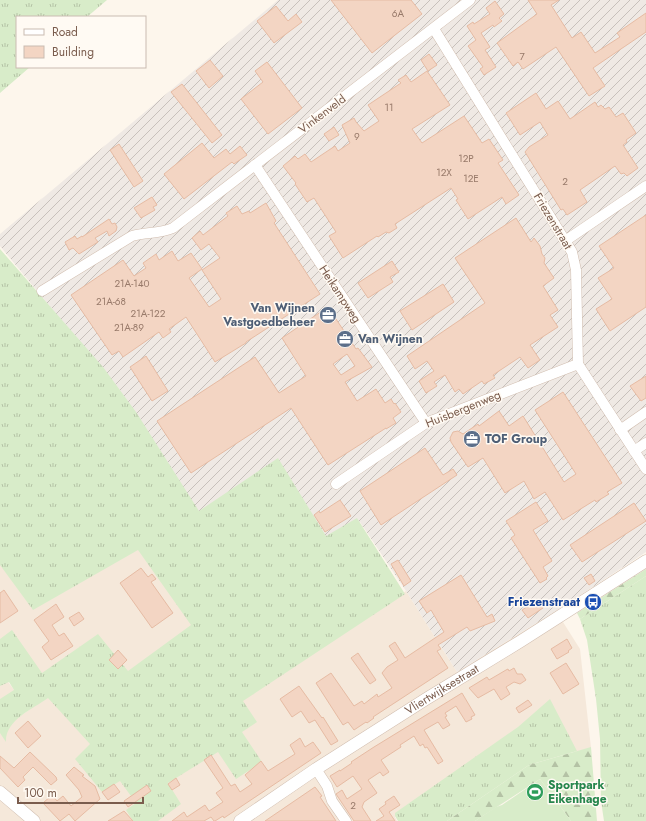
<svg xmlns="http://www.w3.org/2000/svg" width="646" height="821" font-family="Jost,sans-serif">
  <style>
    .residential { fill: #f5e8da }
    .industrial { fill: url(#industrial-furrows) }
    .grass { fill: url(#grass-tufts) }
    .forest { fill: url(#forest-firs) }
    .pitch { fill: #d8ecc9 }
    .building { fill: #f3d5c3; stroke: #e6bba3; fill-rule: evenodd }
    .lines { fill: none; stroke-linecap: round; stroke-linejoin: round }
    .minor-casing { stroke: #d1beb0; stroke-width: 11 }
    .tertiary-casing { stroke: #d1beb0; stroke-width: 13 }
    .minor { stroke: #fff; stroke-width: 10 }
    .tertiary { stroke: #fff; stroke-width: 12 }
    .labels { text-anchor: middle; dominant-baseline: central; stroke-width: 3; stroke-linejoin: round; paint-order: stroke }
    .number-label { font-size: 10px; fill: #987a6a }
    .street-label { font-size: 12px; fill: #7a5c4d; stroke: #fffaf3 }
    .service-label { font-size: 12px; font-weight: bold; fill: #4e5e75; stroke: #fffaf3; text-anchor: start }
    .transit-label { font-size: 12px; font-weight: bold; fill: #164399; stroke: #fffaf3; text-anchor: end }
    .leisure-label { font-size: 12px; font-weight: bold; fill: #27864d; stroke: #fffaf3; text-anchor: start }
  </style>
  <defs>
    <pattern id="industrial-furrows" width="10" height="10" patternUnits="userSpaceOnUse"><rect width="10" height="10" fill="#efe9e4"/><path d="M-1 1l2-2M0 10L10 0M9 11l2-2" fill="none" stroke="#c7c0bb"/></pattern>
    <pattern id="grass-tufts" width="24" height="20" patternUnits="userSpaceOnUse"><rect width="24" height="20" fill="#d8ecc9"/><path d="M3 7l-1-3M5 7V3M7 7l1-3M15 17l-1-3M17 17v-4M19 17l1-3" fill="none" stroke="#b4c2a5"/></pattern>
    <pattern id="forest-firs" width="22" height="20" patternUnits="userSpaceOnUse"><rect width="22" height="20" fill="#d8ecc9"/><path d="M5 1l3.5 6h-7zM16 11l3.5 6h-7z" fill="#b4c2a5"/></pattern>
  </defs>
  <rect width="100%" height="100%" fill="#fdf6ec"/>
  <g class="residential">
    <path d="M138,549l57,78 -68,46 -86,3 -41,-36v-77z"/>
    <path d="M406,591l51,81 99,-61 24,38 11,99 -16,4 -25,-51 -28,25 -127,91 2,4h-397v-91l49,-34 86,71 102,-35 3,-31z"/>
    <path d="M5,678l10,13 -15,9v-20z"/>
  </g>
  <path class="industrial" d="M278,0h368v552l-90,59 -99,61 -51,-81 -46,-69 -39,16 -123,-25 -89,-135 -109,-132v-12z"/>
  <g class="grass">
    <path d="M0,0h107l-20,17h-70v50h13l-30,26z"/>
    <path d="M0,249l103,118 33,45 63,99 79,-53 48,78 31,-18 48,76 -162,107 14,21 -15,10 20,30 -26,17 -18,-27 -50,31 13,21 -23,17h-25l-7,-11 10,-7 -16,-22 -18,11 -27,-33 15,-15 -42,-46c-15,11 -43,22 -42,44l-6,-9v-34l14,-9 -5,-8 -9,4v-47l12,-9 30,43 56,-39 30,37 63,-46 -53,-75 -105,60 -33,-45z"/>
    <path d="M646,576v245h-42l-3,-20 -1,-62 -4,-40 -9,-59 -7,-21z"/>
    <path d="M550,699l27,52 -48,14 -82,56h-49l-3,-5v-3l123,-86z"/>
  </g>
  <g class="forest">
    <path d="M646,569v7l-66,43 -3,-6z"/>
    <path d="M591,747l6,74h-26l-31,-42 -65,42h-28l82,-56z"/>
  </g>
  <path class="pitch" d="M540,779l31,42h-96l21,-14 6,-2z"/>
  <g class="building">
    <path d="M331,0h80l11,14 -50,39z"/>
    <path d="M528,0h31l-8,5 21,33 9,-6 14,21 25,-16 -3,-4 29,-20v19l-53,36 12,18 -16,10 -33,-49 -33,22 -5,-7 -5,4 -16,-23 40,-29z"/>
    <path d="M495,1l9,13 -5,4 3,3 -8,6 -1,-2 -12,8 9,14 -5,3 11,17 -12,8 -4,-6 3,-2 -15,-21 8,-6 -9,-14 6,-4 1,2 16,-10 -4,-6z"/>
    <path d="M276,6l12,15 8,-7 6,8 -28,21 -17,-22z"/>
    <path d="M429,54l8,11 -9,6 -7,-11z"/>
    <path d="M210,60l13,16 -14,12 -13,-17z"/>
    <path d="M267,62l35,46 -34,26 -27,-35 22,-17 -8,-11z"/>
    <path d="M427,71l23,34 -38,24 10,14 42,-27 18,27 7,-4 14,21 -5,3 21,32 -13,9 -4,-7 -34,22 -12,-19 2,-1 -7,-11 -56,36 2,4 -8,5 -3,-1 -8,5 -1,-1 -34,22 -14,-22 7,-4 -22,-34 -7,4 -12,-18 1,-1 -13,-17 12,-10 3,3 7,-5 6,8 24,-16 3,5 12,-8 -8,-18 12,-7 2,4 8,9 15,-10 -11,-16 33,-22 -3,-3 8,-5 5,7z"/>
    <path d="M182,84l40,51 -10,8 -41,-51z"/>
    <path d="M536,93l10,16 12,-8 12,18 25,-17 3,5 3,-2 4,4 4,-2 7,10 7,-4 13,20 -10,7 1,2 -4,3 15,23 -11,8 -3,-3 -3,1 -6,-8 -35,24 7,12 -20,13 -4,-6 -2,1 -36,-58 4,-5 19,-12 -8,-13 -20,13 -14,-22z"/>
    <path d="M334,127l5,8 -10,6 -5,-7z"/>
    <path d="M202,143l12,15 12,-9 4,5 10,-8 7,9 -13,9 -2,-2 -48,37 -20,-25z"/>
    <path d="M119,144l24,37 -9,6 -24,-37z"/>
    <path d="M152,197l5,8 -4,2 2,3 -14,8 -7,-10z"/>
    <path d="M266,203l10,18 -2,2 46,71 -74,48v1l-5,3 -26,16 -29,-45 -17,12 2,3 -8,6 -4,-6 -36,25 -4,-6 -7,4 -41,-60 52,-35 11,16 12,-8 -3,-5 13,-9 3,6 13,-9 6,10 13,-8 11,16 -13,9 20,29 12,-8 -19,-29 18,-12 -11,-14 -8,6 -9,-12 8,-7 3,4 25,-19 -2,-3 11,-7 5,8 7,-3 1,2z"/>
    <path d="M646,215v92l-36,24 -14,-22 16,-10 -14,-21 16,-10 -15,-22z"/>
    <path d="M516,218l15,24 3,-4 6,8 2,8 3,4 -1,5 10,15 -11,8 15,24 -8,5 8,12 -28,18 10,15 -12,8 -8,-11 -27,18 2,3 -11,6 -2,-3 -19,13 -4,-5 -4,3 -10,-17 -11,7 3,4 -11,7 -7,-12 15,-10 -7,-10 -12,8 -8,-13 78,-53 -30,-45z"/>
    <path d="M109,219l3,5 3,-1 2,4 -1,4 -7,5 -2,-5 -12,7 3,4 -19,12 -6,-6 -4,2 -4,-8 10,-6 2,3 5,-3v1z"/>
    <path d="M392,261l7,11 -9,5 3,5 -25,16 -10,-15z"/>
    <path d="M443,284l11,18 -42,28 -12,-19z"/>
    <path d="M328,307l28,42 2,-1 14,19 -27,15 12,19 19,-12 9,14 6,-4 3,5 1,-1 6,9 -8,6 3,5 -10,6v-1l-58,37 -37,-57 -100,65 -34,-52 98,-64 24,36 27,-17 -24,-38zM347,354l8,12 -14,9 -8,-11z"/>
    <path d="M146,356l22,35 -16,10 -22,-34z"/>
    <path d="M646,376v22l-5,3 -11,-15z"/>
    <path d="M563,392l59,91 -15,9 2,2 -13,8 -1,-2 -32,20 -18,-28 -11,7 -10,-18 -19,12 -22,-35 -15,9 -17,-25 -1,-4 3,-6 5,-1 5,3 15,-10 1,2 20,-15 10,15 14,-10 41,66 12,-8 -41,-64z"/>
    <path d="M425,448l18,27 10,-6 4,6 -76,50 -21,-34z"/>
    <path d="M340,500l11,16 -26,16 -11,-17 5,-4 1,2z"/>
    <path d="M536,502l12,19 -15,9 19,31 -9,6 5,9 -2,2 1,1 -7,4 -29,-45 4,-3 -9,-14z"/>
    <path d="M634,503l12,18 -64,41 -12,-17z"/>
    <path d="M398,560l13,21 -7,5 -13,-22z"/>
    <path d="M141,568l7,9 4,-3 4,5 -5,3 22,31 -21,15 -32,-45z"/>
    <path d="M591,574l4,7 -6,4 -5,-7z"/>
    <path d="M461,575l26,42 5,-3 3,7 -25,10 -3,-4 -29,18 3,4 -4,2 11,17 -75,49 1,1 -7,5 -1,-1 -12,8 -6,-8 -5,3 -27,-42 15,-10 23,33 8,-5 2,3 13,-10 1,3 14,-9 -10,-15 5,-6 11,-7 -9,-14 6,-4 10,16 39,-26 -13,-22 -4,3 -8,-12z"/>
    <path d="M4,590l14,21 -18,12v-30z"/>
    <path d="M538,600l5,8 -15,10 -6,-8z"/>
    <path d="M56,604l8,13 -12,8 7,11 5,-3 9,13 -22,14 -9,-13 7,-6 -15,-21z"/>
    <path d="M79,612l5,7 -10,7 -5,-8z"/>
    <path d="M567,639l5,9 -4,3 1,1 -12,7 -6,-10z"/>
    <path d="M118,650l9,10 -9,9 -9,-9z"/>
    <path d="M358,653l18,27 -6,4 -19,-26z"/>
    <path d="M566,663l13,21 -16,10 -13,-21z"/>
    <path d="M514,668l3,6h5l4,6 -6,4 -6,-2 -8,5 4,7 -9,6 -7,-11 -16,9 -9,-10 18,-11 2,3 17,-10 2,-1 1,2z"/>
    <path d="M299,686l23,32 1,-1 15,24 -7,4 -16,-25 -6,3 -8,-12 -9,6 -12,-18z"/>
    <path d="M462,693l13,22 -4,2 1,2 -6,3 -10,-16 -11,7 2,3 -2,1 5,8 -7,4 -5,-7 -14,8 19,31 -5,3 -11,-17 -2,1 -2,-4 -3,2 -6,-10 -14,9 1,2 -20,13 8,12 -6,4 -3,-4 -12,8 9,13 -13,9 -2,5 9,14h-17l-18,-27 6,-4 5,9 15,-10 -9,-13 -16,11 -7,-11 10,-6v1l12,-8 -1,-1 23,-15z"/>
    <path d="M528,700l4,5 -13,8 -3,-5z"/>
    <path d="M28,721l13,15 -13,12 -13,-15z"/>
    <path d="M300,738l5,9 8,-5 8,11 -97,65 -1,-2 -8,5h-1l-3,-4 -7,4h-32l12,-9 3,5 18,-12 4,6 14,-9 -7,-9 7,-5 -19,-28 7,-5 20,31 4,-2 5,8 12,-8 -7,-9 16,-14 7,10 27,-17 -5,-9z"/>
    <path d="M30,752l26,25 1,3 -6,5 -18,-18 -10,10 2,3 -7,7 -18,-19v-12l14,12z"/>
    <path d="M74,767l10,8 -2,1 13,10 5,13 -25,22 -6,-7 -9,7 -17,-18 9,-8 5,6 6,-5 8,10 11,-9 -3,-7 -13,-15z"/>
    <path d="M176,778l4,7 -8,5 -4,-6z"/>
    <path d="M114,784l6,8 -12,8 -6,-8z"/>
    <path d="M147,785l4,6 -23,16 -4,-6z"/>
    <path d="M315,787l7,9 -2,1 16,24h-71z"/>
    <path d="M394,796l6,9 -11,7 6,9h-19l8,-5 -5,-7 7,-5 -1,-2z"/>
    <path d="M124,811l9,10h-25z"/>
  </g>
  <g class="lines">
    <defs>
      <g id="minor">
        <path d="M434,29l138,223 4,18 2,94 68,105"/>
        <path d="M255,165l171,258"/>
        <path d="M565,241l81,-55"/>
        <path d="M42,291l90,-55c15,-4 27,-2 41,-8l297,-228"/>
        <path d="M620,430l26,-18"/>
        <path d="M634,451l12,-8"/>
        <path d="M336,484l90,-61 152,-59"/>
        <path d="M316,769l11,17 5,15 14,20"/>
      </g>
      <g id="tertiary">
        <path d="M0,792l34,29"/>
        <path id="s1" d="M240,821l76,-52 110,-70 95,-58 125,-80"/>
      </g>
    </defs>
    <use href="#minor" class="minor-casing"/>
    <use href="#tertiary" class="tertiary-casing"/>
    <use href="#minor" class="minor"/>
    <use href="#tertiary" class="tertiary"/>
  </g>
  <defs>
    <symbol id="office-disc" viewBox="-11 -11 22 22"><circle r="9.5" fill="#5c6f8a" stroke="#fffaf3"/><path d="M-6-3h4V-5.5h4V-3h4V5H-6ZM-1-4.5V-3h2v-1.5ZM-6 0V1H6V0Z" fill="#fff"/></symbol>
    <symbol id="bus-disc" viewBox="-11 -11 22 22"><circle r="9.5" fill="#1a4fb4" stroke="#fffaf3"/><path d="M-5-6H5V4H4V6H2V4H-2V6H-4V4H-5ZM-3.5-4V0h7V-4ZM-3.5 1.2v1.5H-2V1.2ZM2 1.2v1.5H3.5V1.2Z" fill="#fff"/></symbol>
    <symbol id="stadium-disc" viewBox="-11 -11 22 22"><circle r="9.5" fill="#2e9e5b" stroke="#fffaf3"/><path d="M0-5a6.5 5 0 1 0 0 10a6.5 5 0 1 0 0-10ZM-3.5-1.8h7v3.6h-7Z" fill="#fff"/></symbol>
  </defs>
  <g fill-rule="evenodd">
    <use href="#office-disc" x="318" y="305" width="20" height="20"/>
    <use href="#office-disc" x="335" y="329" width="20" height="20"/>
    <use href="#office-disc" x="462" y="429" width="20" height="20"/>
    <use href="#bus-disc" x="583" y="592" width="20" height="20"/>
    <use href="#stadium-disc" x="525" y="782" width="20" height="20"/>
  </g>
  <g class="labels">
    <g class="number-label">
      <text x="398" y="13">6A</text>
      <text x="522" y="56">7</text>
      <text x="389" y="107">11</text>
      <text x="357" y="136">9</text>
      <text x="466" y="158">12P</text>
      <text x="444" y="172">12X</text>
      <text x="471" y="178">12E</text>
      <text x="565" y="181">2</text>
      <text x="132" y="283">21A-140</text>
      <text x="111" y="301">21A-68</text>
      <text x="148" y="313">21A-122</text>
      <text x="129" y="327">21A-89</text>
      <text x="353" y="805">2</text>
    </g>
    <g class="street-label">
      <text transform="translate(322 114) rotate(-37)">Vinkenveld</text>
      <text transform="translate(553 221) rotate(59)">Friezenstraat</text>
      <text transform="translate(340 294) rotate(57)">Heikampweg</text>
      <text transform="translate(463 409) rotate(-22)">Huisbergenweg</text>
      <text stroke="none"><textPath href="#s1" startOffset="241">Vliertwijksestraat</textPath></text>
    </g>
    <g class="service-label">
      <text x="315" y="308" text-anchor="end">Van Wijnen<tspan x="315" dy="14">Vastgoedbeheer</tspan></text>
      <text x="358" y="339">Van Wijnen</text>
      <text x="485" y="439">TOF Group</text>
    </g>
    <g class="transit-label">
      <text x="580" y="602">Friezenstraat</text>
    </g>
    <g class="leisure-label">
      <text x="548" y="785">Sportpark<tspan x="548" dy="14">Eikenhage</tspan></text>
    </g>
  </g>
  <rect x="16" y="16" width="130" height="52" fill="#fffaf3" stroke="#cabbb1"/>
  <rect x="24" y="29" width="20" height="6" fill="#ffffff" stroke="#cabbb1"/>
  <text x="52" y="36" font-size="12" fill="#7a5c4d">Road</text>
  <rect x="24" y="46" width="20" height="12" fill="#f3d5c3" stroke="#cabbb1"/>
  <text x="52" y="56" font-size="12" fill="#7a5c4d">Building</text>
  <path d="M18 797v6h125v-6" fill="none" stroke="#7a5c4d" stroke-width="2"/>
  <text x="24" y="797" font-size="12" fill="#7a5c4d" stroke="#fffaf3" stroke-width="3" paint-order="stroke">100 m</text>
</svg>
